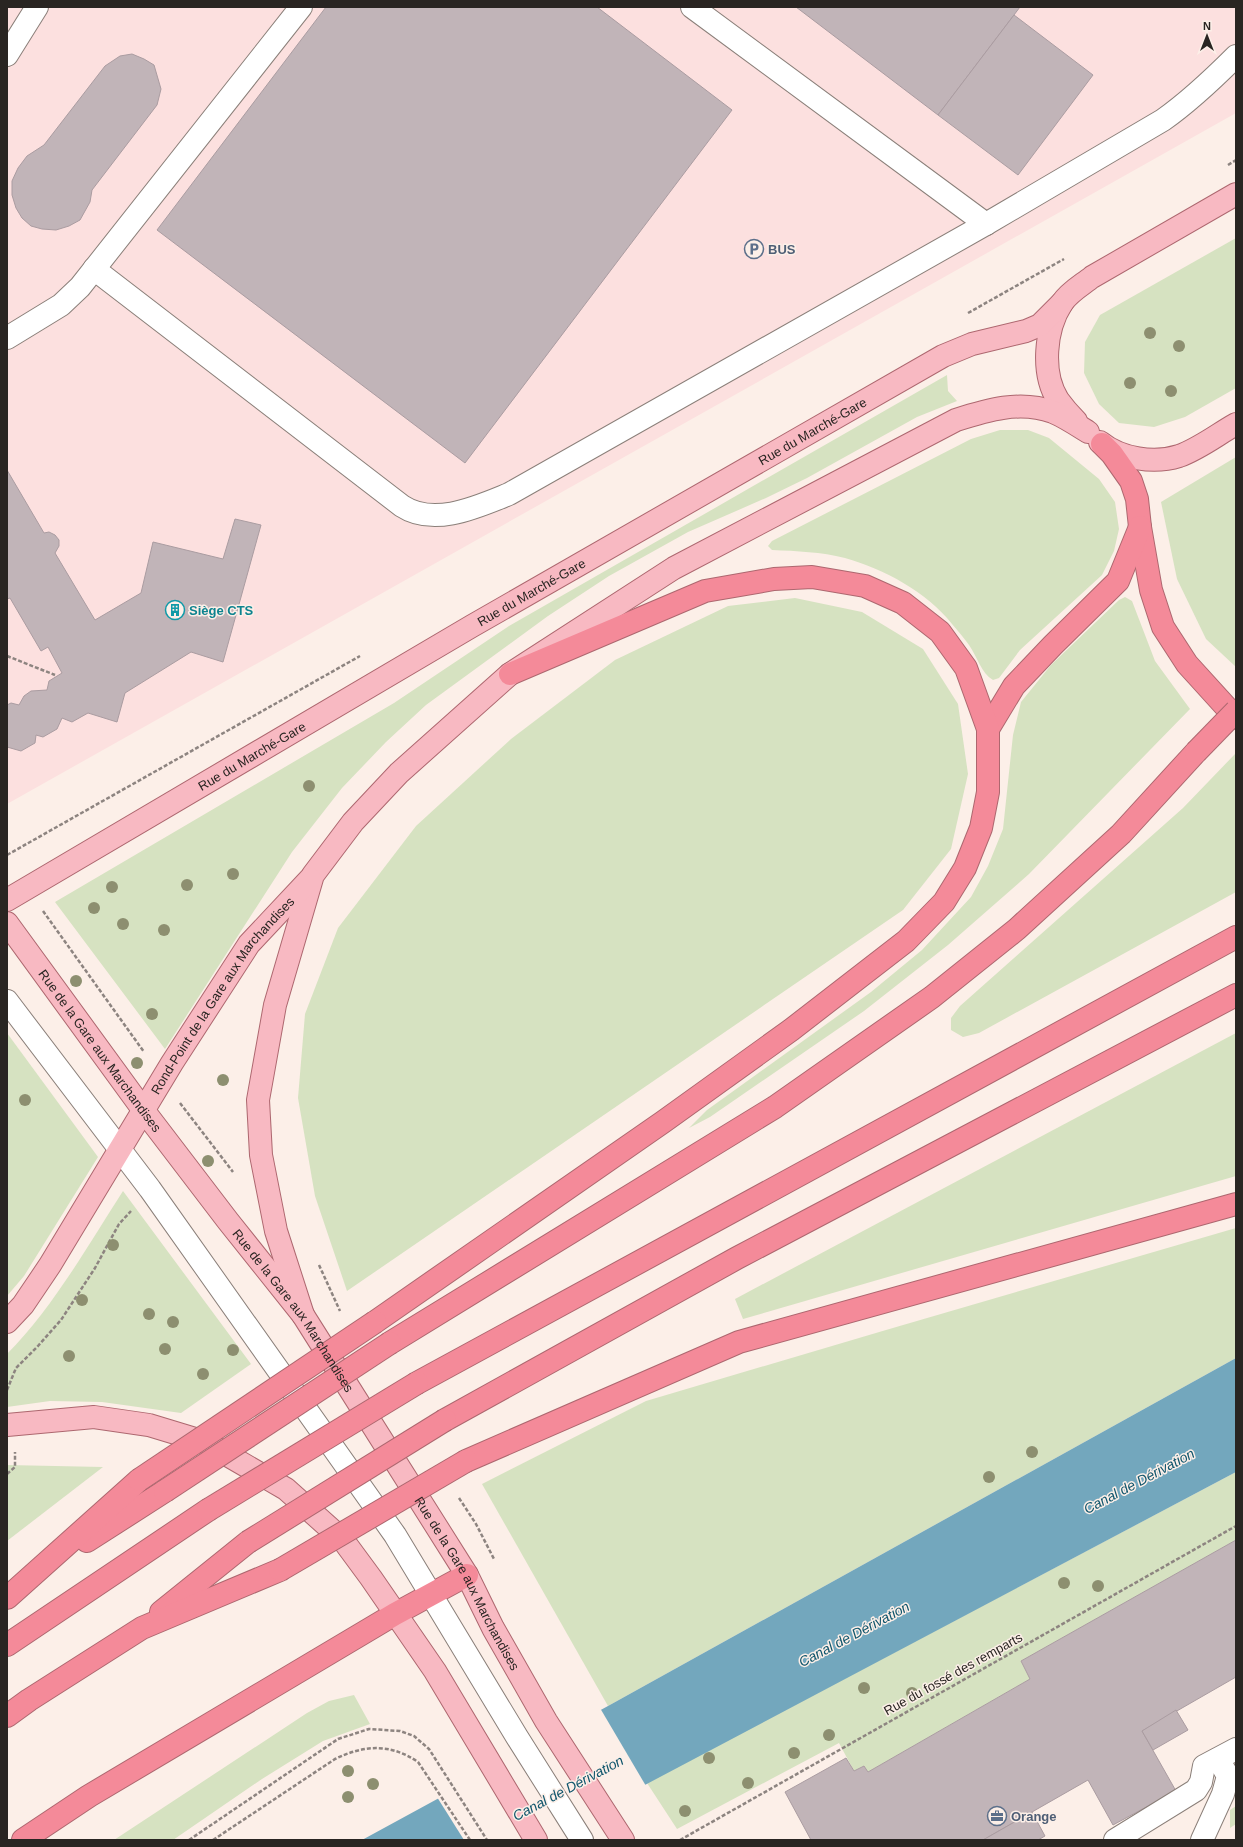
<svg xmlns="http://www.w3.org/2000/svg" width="1243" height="1847" font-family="Helvetica,sans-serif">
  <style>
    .commercial { fill: #fce0df }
    .green { fill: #d6e2c1 }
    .water { fill: #73a7bd }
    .pier { fill: #fcefe8 }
    .building { fill: #c1b4b8; stroke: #aa9ca1 }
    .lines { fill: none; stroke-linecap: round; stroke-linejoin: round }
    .minor-casing { stroke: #8a7f79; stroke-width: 24 }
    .major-casing { stroke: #ad676f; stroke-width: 24 }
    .highway-casing { stroke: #ad676f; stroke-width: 24 }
    .path { stroke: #8d8480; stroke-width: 2.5; stroke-dasharray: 4 2; stroke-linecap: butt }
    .minor { stroke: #fff; stroke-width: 22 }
    .major { stroke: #f8b9c2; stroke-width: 22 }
    .highway { stroke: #f48a99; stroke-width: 22 }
    .highway-bridge-casing { stroke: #ad676f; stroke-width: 24; stroke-linecap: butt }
    .highway-bridge { stroke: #f48a99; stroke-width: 22 }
    .tree { fill: #8d8f70 }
    .labels { text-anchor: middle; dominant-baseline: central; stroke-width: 3; stroke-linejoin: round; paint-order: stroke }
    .service-label { font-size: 13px; font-weight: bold; fill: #4e5e75; stroke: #fcefe8; text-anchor: start }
    .street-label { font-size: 13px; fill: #292522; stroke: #fcefe8 }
    .culture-label { font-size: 13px; font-weight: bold; fill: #0d838f; stroke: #fcefe8; text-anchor: start }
    .water-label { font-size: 14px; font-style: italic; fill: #0f556c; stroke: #fcefe8 }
  </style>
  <rect width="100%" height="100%" fill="#fcefe8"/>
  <path class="commercial" d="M7,7h1229v106l-1229,691z"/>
  <g class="green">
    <path d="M1236,238v150l-51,29 -31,10 -35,-4 -20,-19 -15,-31 1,-31 15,-27z"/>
    <path d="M947,375l1,16 9,10 -40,16 -110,61 -41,20 -78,34 -79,44 -61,40 -122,89 -40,37 -44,46 -50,64 -127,197 -110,-147 339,-199 115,-77z"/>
    <path d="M1000,430h28l21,8 50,41 16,23 4,27 -5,22 -12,24 -82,75 -21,28 -6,2c-12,-7 -16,-24 -24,-35 -5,-7 -11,-14 -17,-21 -25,-32 -68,-55 -107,-66 -24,-6 -48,-7 -73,-8l-4,-4 4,-5 199,-102z"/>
    <path d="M1236,457v210l-30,-28 -29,-60 -16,-77z"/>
    <path d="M1125,597l7,4 23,60 35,48 -161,165 -81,71 -84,66 -154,106 -21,11 18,-18 164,-118 51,-42 49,-53 17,-31 15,-37 10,-94 8,-33 30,-37 68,-65z"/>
    <path d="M795,598l67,14 61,37 35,55 10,70 -17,75 -48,61 -556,381 -32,-95 -17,-98 7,-84 33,-86 78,-102 95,-87 104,-79 113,-54z"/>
    <path d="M1235,754l1,138 -257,141 -16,4 -12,-7v-12l9,-12 223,-198z"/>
    <path d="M7,1033l91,124 -74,119 -17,20z"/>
    <path d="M1236,1033v143l-493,143 -8,-20z"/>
    <path d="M123,1191l128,173 -70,49 -79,-11 -52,-1 -43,6v-53c45,-45 82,-110 116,-163z"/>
    <path d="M1236,1228v130l-628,348 -126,-222 164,-83 240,-71z"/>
    <path d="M7,1465l96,2 -96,74z"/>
    <path d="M1236,1472v68l-215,121 9,18 -162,93 -4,-6 -10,5 -15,-28 -162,86 -30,-46z"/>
    <path d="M354,1695l16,29 -47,17 -61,38 -89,61h-59l193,-127 22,-12z"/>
    <path d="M1236,1806v18l-6,4v-18z"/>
  </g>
  <path class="water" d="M1236,1358v114l-695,368h-179l246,-134z"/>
  <path class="pier" d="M600,1708l46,78 -101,54h-81l-27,-43z"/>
  <g class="building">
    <path d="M326,7h271l135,103 -267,353 -308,-233z"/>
    <path d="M796,7h224l-82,108z"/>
    <path d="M1014,15l79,60 -75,100 -80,-60z"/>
    <path d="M132,54l12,5 10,6 7,24 -4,16 -65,85 -2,12 -10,18 -11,6 -13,4 -14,-1 -11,-3 -9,-8 -6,-10 -4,-13v-14l6,-13 9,-12 17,-11 61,-79 15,-10z"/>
    <path d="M7,470l37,63 5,-1 6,3 4,5v6l-4,7 40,67 46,-27 12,-51 70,17 12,-40 26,6 -38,137 -32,-10 -66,41 -8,29 -29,-9 -16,9 -10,-4 -5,11 -14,8 -7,-2 -1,8 -14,8 -14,-4v-42l4,-2 8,2 5,-9 7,-5 16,-1 2,-9 13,-8 -14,-26 -7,4 -31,-53 -3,1z"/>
    <path d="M1236,1540v137l-94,54 34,60 -63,34 -25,-45 -105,60h-172l-26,-48 61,-34 8,13 10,-5 4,6 162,-93 -9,-18z"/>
    <path d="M1176,1710l12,20 -35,20 -11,-19z"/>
    <path d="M1032,1812l13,24 -7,4h-55z"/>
  </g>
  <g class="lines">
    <defs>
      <g id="minor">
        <path d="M692,7l294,217"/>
        <path d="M7,55l30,-48"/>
        <path d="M94,269l308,237c32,21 75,1 107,-12l477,-270 177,-104c27,-19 50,-41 73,-64"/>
        <path d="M7,338l54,-33 19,-18 221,-280"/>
        <path d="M7,1001l143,188 245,346 122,202 65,103"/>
        <path d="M1115,1840l81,-50 5,-8 3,-16 32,-17"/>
        <path d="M1202,1840l21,-46 5,-18 -10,-17"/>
      </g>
      <g id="major">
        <path d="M1076,421c-7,-7 -13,-14 -18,-21 -17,-27 -13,-71 4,-97 7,-11 20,-18 30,-26l144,-83"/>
        <path d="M1100,442c21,17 54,22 79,14 20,-7 39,-22 57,-32"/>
        <path id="s1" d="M7,900l465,-274 471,-270 29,-12 54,-13 14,-6 22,-22"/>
        <path id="s2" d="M7,923l137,188 84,110 75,94 164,260 26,53 53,93 77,119"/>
        <path d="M303,1315l-27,-84 -15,-76 -3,-55 17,-95 38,-130 40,-53 46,-49 111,-99 164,-106 282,-148c31,-10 64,-20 97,-8 12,5 24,13 35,20"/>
        <path id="s3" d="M7,1322l16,-17 27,-40 122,-202 77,-119 61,-65"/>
        <path d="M7,1425l87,-8 55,8 56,17 81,47 57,51 28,38 64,93 101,169"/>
      </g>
      <g id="highway">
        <path d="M1102,444l10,10 19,27 6,18 3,28 11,63 12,37 24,37 49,54"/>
        <path d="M988,729l26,-43 39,-41 65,-64 22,-54"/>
        <path d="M375,1322l288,-200 128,-92 115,-89 38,-39 21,-34 16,-40 7,-36v-63l-22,-61 -26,-36 -37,-29 -38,-17 -53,-9 -38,2 -69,12 -195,83"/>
        <path d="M390,1343l385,-236 157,-110 85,-68 104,-95 75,-82"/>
        <path d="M417,1383l819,-446"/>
        <path d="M445,1420l292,-162 499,-263"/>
        <path d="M466,1461l273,-119 497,-138"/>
        <path d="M87,1541l78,-50"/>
        <path d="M7,1598l132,-118"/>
        <path d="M161,1612l87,-70"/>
        <path d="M7,1645l201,-135"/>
        <path d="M7,1716l22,-16 113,-72 138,-58"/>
        <path d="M23,1840l66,-44 306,-182 72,-39"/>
      </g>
    </defs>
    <use href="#minor" class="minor-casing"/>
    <use href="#major" class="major-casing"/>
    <use href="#highway" class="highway-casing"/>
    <g class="path">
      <path d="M1228,165l8,-5"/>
      <path d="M968,313l96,-54"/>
      <path d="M7,656l48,19"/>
      <path d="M7,855l353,-199"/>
      <path d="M43,911l101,141"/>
      <path d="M180,1103l53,69"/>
      <path d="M319,1265l21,46"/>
      <path d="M7,1390l9,-22 22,-22 23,-26 34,-52 24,-44 12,-13"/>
      <path d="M7,1474l8,-7v-15"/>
      <path d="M459,1498l17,26 18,35"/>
      <path d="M189,1840l149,-101 31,-10 31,2 14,5 15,13 58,91"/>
      <path d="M213,1840l122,-81c29,-14 55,-16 83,3l52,78"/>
      <path d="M680,1840l556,-314"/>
    </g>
    <use href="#minor" class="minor"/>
    <use href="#major" class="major"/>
    <use href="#highway" class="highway"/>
    <defs>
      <g id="highway-bridge">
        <path d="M1196,752l40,-41"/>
        <path d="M139,1480l236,-158"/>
        <path d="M165,1491l225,-148"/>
        <path d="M208,1510l209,-127"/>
        <path d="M248,1542l197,-122"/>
        <path d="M280,1570l186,-109"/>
      </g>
    </defs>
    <use href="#highway-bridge" class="highway-bridge-casing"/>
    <use href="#highway-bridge" class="highway-bridge"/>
  </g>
  <g class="tree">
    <circle cx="1150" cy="333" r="6"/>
    <circle cx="1179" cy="346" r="6"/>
    <circle cx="1130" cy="383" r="6"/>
    <circle cx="1171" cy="391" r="6"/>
    <circle cx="309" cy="786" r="6"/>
    <circle cx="233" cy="874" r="6"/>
    <circle cx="187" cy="885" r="6"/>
    <circle cx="112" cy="887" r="6"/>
    <circle cx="94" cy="908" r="6"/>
    <circle cx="123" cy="924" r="6"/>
    <circle cx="164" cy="930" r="6"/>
    <circle cx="76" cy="981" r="6"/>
    <circle cx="152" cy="1014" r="6"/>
    <circle cx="137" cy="1063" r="6"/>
    <circle cx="223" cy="1080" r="6"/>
    <circle cx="25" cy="1100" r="6"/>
    <circle cx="208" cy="1161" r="6"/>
    <circle cx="113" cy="1245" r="6"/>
    <circle cx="82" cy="1300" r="6"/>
    <circle cx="149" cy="1314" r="6"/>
    <circle cx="173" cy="1322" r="6"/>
    <circle cx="165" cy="1349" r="6"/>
    <circle cx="233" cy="1350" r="6"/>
    <circle cx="69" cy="1356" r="6"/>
    <circle cx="203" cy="1374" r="6"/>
    <circle cx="1032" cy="1452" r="6"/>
    <circle cx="989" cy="1477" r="6"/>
    <circle cx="1064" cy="1583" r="6"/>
    <circle cx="1098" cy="1586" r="6"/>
    <circle cx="864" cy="1688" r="6"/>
    <circle cx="912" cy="1693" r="6"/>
    <circle cx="829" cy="1735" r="6"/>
    <circle cx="794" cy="1753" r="6"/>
    <circle cx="709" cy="1758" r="6"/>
    <circle cx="348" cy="1771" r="6"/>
    <circle cx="748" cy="1783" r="6"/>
    <circle cx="373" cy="1784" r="6"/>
    <circle cx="348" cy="1797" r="6"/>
    <circle cx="685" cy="1811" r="6"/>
  </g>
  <defs>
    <symbol id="parking-ring" viewBox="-11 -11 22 22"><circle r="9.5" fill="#fcefe8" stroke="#5c6f8a" stroke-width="1.5"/><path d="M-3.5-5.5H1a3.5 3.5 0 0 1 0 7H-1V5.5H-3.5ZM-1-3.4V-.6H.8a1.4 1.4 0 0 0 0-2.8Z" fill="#5c6f8a"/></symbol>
    <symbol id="building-ring" viewBox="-11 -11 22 22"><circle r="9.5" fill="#fcefe8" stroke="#0f9aa8" stroke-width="1.5"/><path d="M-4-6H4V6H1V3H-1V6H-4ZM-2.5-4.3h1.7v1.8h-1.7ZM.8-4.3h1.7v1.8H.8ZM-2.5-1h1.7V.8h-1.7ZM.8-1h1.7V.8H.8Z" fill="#0f9aa8"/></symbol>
    <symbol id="office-ring" viewBox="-11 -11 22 22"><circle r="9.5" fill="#fcefe8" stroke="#5c6f8a" stroke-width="1.5"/><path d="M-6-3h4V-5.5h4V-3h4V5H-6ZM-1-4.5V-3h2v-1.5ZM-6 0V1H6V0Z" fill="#5c6f8a"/></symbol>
  </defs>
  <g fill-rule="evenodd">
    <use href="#parking-ring" x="743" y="238" width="22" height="22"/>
    <use href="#building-ring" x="164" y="599" width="22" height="22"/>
    <use href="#office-ring" x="986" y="1805" width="22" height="22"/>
  </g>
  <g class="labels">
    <g class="service-label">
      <text x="768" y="249">BUS</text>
      <text x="1011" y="1816">Orange</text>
    </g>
    <g class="street-label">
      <text stroke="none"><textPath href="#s1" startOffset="932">Rue du Marché-Gare</textPath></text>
      <text stroke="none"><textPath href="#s1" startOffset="608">Rue du Marché-Gare</textPath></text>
      <text stroke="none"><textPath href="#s1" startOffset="284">Rue du Marché-Gare</textPath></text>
      <text stroke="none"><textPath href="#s3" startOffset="392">Rond-Point de la Gare aux Marchandises</textPath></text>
      <text stroke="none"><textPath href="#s2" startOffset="158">Rue de la Gare aux Marchandises</textPath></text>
      <text stroke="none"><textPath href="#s2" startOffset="482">Rue de la Gare aux Marchandises</textPath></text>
      <text stroke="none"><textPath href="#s2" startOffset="806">Rue de la Gare aux Marchandises</textPath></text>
      <text transform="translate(953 1674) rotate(-29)">Rue du fossé des remparts</text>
    </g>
    <g class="culture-label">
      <text x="189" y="610">Siège CTS</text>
    </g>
    <g class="water-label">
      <text transform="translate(1139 1481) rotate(-28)">Canal de Dérivation</text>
      <text transform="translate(854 1634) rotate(-28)">Canal de Dérivation</text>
      <text transform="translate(568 1788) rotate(-28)">Canal de Dérivation</text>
    </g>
  </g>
  <rect width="1243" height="1847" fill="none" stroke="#292522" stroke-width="16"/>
  <g transform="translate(1207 36)" stroke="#fcefe8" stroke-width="3" paint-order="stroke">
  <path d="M0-3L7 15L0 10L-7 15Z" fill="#292522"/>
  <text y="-6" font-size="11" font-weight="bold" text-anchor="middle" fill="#292522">N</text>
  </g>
</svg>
